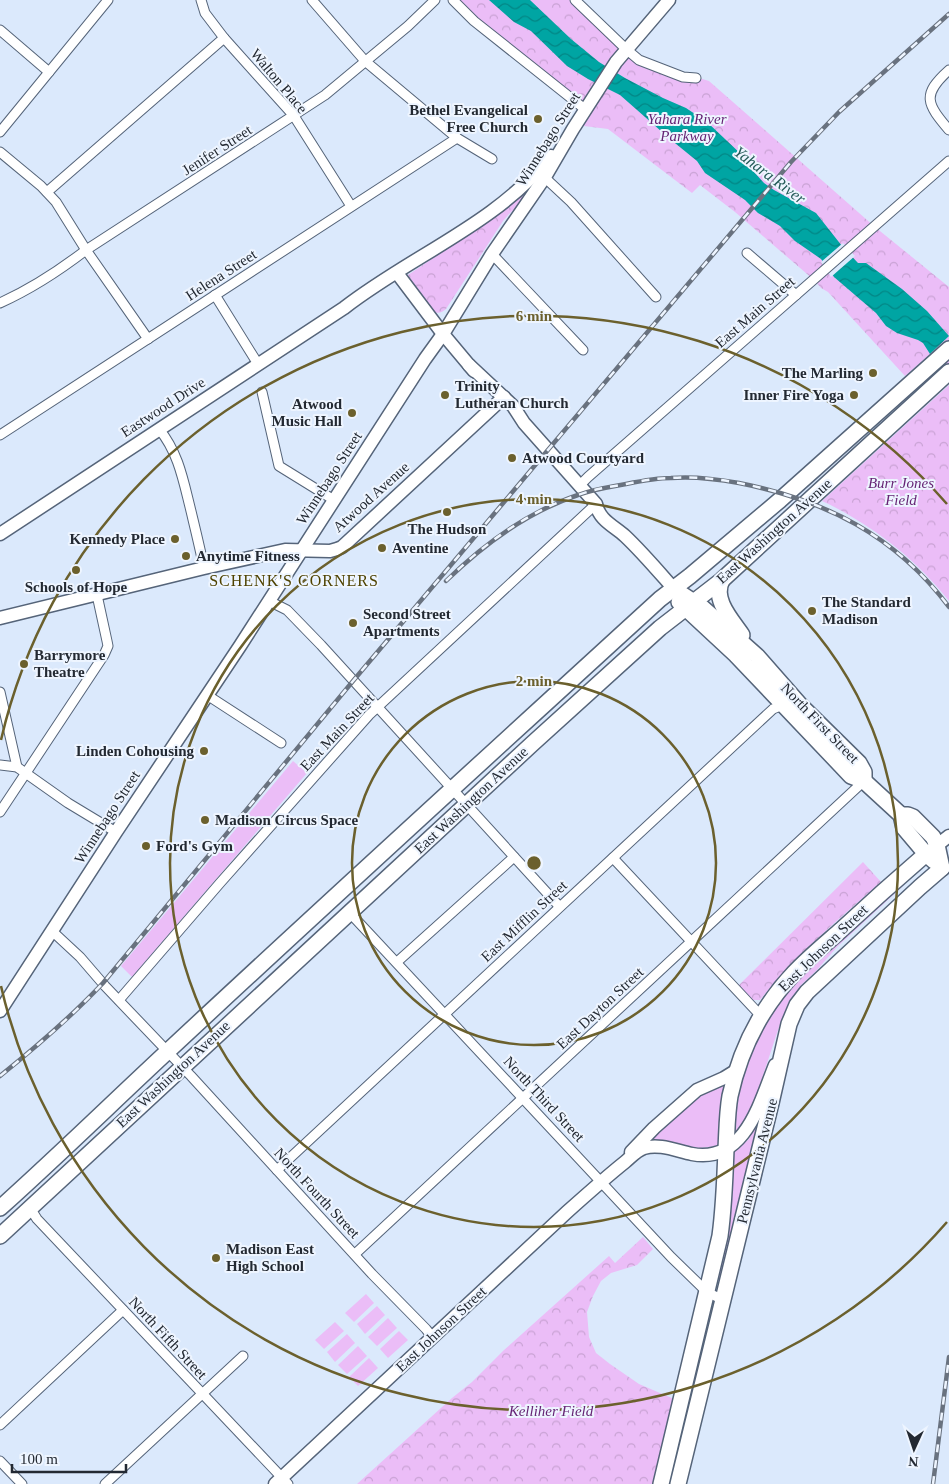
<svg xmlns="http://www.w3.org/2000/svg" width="949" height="1484" font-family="Georgia,serif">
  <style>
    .green { fill: #ebbdf7 }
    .park { fill: url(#park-crowns) }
    .water { fill: url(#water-waves) }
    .pier { fill: #dbe9fc }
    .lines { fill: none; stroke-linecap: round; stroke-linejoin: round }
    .street-casing { stroke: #556479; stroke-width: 11 }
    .secondary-casing { stroke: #556479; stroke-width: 15 }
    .primary-casing { stroke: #556479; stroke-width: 18 }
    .street { stroke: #fff; stroke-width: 9 }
    .secondary { stroke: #fff; stroke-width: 12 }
    .primary { stroke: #fff; stroke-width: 15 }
    .rail-casing { stroke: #69727f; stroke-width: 4.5 }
    .rail { stroke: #eef5ff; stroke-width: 2.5; stroke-dasharray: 8; stroke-linecap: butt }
    .ring { fill: none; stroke: #6b602d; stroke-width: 2.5 }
    .poi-dot { fill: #6b602d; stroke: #eef5ff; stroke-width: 2 }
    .labels { text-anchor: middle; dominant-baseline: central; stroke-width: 4; stroke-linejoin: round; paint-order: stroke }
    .street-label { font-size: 15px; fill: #232932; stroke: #eef5ff }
    .poi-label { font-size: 15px; font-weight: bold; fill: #232932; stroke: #eef5ff; text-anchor: start }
    .park-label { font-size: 15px; font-style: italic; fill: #662475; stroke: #eef5ff }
    .water-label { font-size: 16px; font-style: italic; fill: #265c5a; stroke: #eef5ff }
    .neighbourhood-label { font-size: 16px; letter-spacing: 1px; fill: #4e4200; stroke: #eef5ff }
    .centre { fill: #6b602d; stroke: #eef5ff; stroke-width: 2.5 }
    .ring-label { font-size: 15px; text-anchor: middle; font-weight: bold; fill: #6b602d; stroke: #eef5ff; stroke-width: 4; stroke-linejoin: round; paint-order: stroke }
  </style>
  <defs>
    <pattern id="park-crowns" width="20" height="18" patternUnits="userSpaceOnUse" patternTransform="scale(1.25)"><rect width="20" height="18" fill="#ebbdf7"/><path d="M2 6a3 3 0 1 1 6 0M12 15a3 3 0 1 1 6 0" fill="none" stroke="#c9a2d4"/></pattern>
    <pattern id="water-waves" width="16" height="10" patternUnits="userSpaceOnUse" patternTransform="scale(1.25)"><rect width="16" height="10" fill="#00a5a3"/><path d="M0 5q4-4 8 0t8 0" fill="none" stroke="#028685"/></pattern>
  </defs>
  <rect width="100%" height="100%" fill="#dbe9fc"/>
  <g class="green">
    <path d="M293,761l14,12 -175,204 -11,-11z"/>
    <path d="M904,882l1,2 -67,62 -22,25 -14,13 -13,17 -11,29 -27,82 -17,25c3,-56 19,-104 54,-148 13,-16 29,-29 44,-43 24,-21 48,-42 72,-64z"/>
    <path d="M721,1085l2,1 1,6 -5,52 -2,2 -17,2 -55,-6 57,-50z"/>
    <path d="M757,1123l3,1 -39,154 -2,3h-2l16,-128 15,-13z"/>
    <path d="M366,1294l8,9 -20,19 -9,-9z"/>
    <path d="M377,1306l8,9 -20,19 -8,-10z"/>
    <path d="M388,1318l9,10 -20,18 -9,-9z"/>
    <path d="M335,1322l9,9 -20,18 -9,-9z"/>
    <path d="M399,1331l9,9 -20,18 -8,-9z"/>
    <path d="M347,1334l8,9 -20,19 -8,-10z"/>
    <path d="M358,1346l9,10 -20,18 -9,-9z"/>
    <path d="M369,1358l9,10 -20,18 -9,-9z"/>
  </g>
  <g class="park">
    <path d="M453,0h122l64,60 70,21 166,146 74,60v88l-19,-21 -25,22 -77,-84 -7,-4 -7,-8 -79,-68 -35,-27 -8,8 -84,-64 -32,-4 9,-15z"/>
    <path d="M536,180l-13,21 -14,13 -6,7 -57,88c-4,4 -9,5 -14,2l-24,-33v-3l67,-45z"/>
    <path d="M949,385v216c-34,-43 -78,-77 -127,-100z"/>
    <path d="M863,862l18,20c-42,37 -86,73 -121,118h-7l-15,-14z"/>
    <path d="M643,1237l10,12 -16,16 -26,8 -10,8 -8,15 -6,16 2,25 7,16 14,11 29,20 35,15 -21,85h-296l95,-86 20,-16 32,-32 105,-94 6,7z"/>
  </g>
  <path class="water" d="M489,0h41l41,39 28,23 26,16 38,20 23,10 21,14 36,34 11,16 10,11 10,7 42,23 26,33 16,17h8l36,26 25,22 22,25 -19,18 -7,-11 -5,-3 -21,-7 -11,-7 -10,-13 -42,-36 -13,-18 -26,-18 -15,-15 -22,-13 -13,-13 -40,-27 -8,-12 -27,-22 -50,-44 -32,-16 -21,-13 -36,-35 -17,-9z"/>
  <path class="pier" d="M843,243l12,13 -24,21 -10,-15z"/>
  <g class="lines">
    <defs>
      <g id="street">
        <path d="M201,0l4,13 19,25 70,78 57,90"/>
        <path d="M312,0l53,61 92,77 35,21"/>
        <path d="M453,0l21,21 112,89"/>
        <path d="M575,0l51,49 13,11 44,17 13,1"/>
        <path d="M0,30l49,42"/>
        <path d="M949,70c-28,25 -22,34 0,60"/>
        <path d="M0,132l108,-132"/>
        <path d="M0,152l41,34 15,16 30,48 62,89"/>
        <path d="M542,175l29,27 85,95"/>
        <path d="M47,192l177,-154"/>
        <path d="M747,253l49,42"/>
        <path d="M492,254l91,96"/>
        <path d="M215,295l43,69"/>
        <path d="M0,303c31,-14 60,-33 86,-53l239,-155 83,-69 27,-26"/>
        <path d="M262,392l17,74 55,34"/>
        <path d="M159,429c19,23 24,50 31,78 5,21 10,41 14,61"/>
        <path d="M0,435l457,-297"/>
        <path d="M580,485l8,-8 361,-316"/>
        <path d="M269,601l18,9 34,35 238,261"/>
        <path d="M0,692l17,75"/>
        <path d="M207,695l74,48"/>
        <path d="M0,765l17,2 51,36 48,29"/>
        <path d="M0,812l104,-157 4,-9 -1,-5 -10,-46"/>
        <path d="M613,858l148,158"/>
        <path d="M349,912l322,345 36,35 16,8"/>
        <path d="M52,931l28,26 25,29 86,90 181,198 54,55 7,9"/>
        <path d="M397,962l117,-105"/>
        <path d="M119,1000l101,-117 149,-168 227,-211"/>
        <path d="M277,1170l496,-461 12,-5"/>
        <path d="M30,1208l7,11 251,265"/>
        <path d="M355,1254l509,-473"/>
        <path d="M0,1425l123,-115"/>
        <path d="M0,1461l22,23"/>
        <path d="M105,1484l138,-128"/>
      </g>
      <g id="secondary">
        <path d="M400,277l43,57 31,37"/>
        <path d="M469,365l44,41 11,17 72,81c3,16 18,22 29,32 17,16 33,35 49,53"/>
        <path d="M0,534l344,-226c68,-53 151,-83 207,-152"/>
        <path d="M0,618l204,-50 81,-18 45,1 7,-2 5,-2 162,-150"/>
        <path d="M931,850l18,-14"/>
        <path d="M0,1011l116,-179 124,-186 185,-287 18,-25 49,-80 53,-77 28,-48 43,-67 53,-62"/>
        <path d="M631,1152l23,-24 43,-38 27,-12 13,-8"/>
        <path d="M275,1484l292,-272c19,-17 38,-34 58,-50 6,-5 12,-12 19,-14 15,-5 33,3 48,6 53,10 68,-52 83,-89"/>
      </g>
      <g id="primary">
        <path d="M722,580c-10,19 9,39 20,55"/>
        <path d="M674,589l29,19 54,48 43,49 59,58 5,9v9"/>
        <path d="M679,602l57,53 115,121 13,5"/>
        <path d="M864,781l37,34 3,13 22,26 8,7"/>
        <path d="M901,815h7l5,2 20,20 4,8 5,23"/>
        <path d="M0,1208c57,-51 112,-105 168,-157 163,-152 328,-302 492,-452l30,-23 90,-76 169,-151"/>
        <path d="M0,1236l532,-492 128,-116 62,-48 227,-208"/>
        <path d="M661,1484l59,-248c4,-29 5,-58 6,-87 1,-18 1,-36 4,-53 10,-46 31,-88 64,-123 14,-15 31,-29 47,-43 28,-26 56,-51 85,-76"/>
        <path d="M678,1484l93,-381 18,-79 8,-19 10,-13 113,-105 22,-19"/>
      </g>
    </defs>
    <use href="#street" class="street-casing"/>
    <use href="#secondary" class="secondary-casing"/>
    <use href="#primary" class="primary-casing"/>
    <use href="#street" class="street"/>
    <use href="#secondary" class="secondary"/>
    <use href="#primary" class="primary"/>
    <defs>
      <g id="rail">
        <path d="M446,581c39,-38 81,-69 132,-86 16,-6 32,-8 48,-11 15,-3 30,-6 45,-6 23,-2 46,1 68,5 86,17 156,52 210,124"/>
        <path d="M0,1076c36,-29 71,-59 103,-93l250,-302 438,-519 48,-50 110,-98"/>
        <path d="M933,1484l16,-127"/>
      </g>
    </defs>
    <use href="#rail" class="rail-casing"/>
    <use href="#rail" class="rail"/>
  </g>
  <g class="ring">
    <circle cx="534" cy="863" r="182"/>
    <circle cx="534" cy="863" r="364"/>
    <path d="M947 1222A547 547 0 0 1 1 986M1 740A547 547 0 0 1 947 504"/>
  </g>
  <g class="poi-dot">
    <circle cx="538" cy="119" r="5"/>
    <circle cx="873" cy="373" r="5"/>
    <circle cx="445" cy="395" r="5"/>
    <circle cx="854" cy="395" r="5"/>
    <circle cx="352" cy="413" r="5"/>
    <circle cx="512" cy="458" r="5"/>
    <circle cx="447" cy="512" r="5"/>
    <circle cx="175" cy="539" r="5"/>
    <circle cx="382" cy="548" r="5"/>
    <circle cx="186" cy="556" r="5"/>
    <circle cx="76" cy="570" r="5"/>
    <circle cx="812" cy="611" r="5"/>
    <circle cx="353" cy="623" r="5"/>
    <circle cx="24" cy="664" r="5"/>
    <circle cx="204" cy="751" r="5"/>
    <circle cx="205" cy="820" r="5"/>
    <circle cx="146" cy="846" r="5"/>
    <circle cx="216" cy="1258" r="5"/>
  </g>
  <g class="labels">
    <g class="street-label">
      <text transform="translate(279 81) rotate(50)">Walton Place</text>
      <text transform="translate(548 139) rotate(-58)">Winnebago Street</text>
      <text transform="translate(217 150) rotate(-33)">Jenifer Street</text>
      <text transform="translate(221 275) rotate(-33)">Helena Street</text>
      <text transform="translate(755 312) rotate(-41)">East Main Street</text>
      <text transform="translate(163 407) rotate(-33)">Eastwood Drive</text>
      <text transform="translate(329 478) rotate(-57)">Winnebago Street</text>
      <text transform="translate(371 497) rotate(-42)">Atwood Avenue</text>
      <text transform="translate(774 531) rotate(-42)">East Washington Avenue</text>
      <text transform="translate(820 723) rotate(46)">North First Street</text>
      <text transform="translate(337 732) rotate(-47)">East Main Street</text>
      <text transform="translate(471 800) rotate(-43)">East Washington Avenue</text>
      <text transform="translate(107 817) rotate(-57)">Winnebago Street</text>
      <text transform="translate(524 921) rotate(-43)">East Mifflin Street</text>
      <text transform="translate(823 948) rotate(-44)">East Johnson Street</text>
      <text transform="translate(600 1008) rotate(-43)">East Dayton Street</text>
      <text transform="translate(173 1074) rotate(-43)">East Washington Avenue</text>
      <text transform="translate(544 1099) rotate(47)">North Third Street</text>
      <text transform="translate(757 1161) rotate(-76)">Pennsylvania Avenue</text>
      <text transform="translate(317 1193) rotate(47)">North Fourth Street</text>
      <text transform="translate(441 1329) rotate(-43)">East Johnson Street</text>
      <text transform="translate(168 1338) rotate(47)">North Fifth Street</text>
    </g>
    <g class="poi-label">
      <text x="528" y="110" text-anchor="end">Bethel Evangelical<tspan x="528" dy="17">Free Church</tspan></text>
      <text x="863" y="373" text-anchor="end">The Marling</text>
      <text x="455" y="386">Trinity<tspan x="455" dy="17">Lutheran Church</tspan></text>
      <text x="844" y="395" text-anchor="end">Inner Fire Yoga</text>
      <text x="342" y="404" text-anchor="end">Atwood<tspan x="342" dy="17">Music Hall</tspan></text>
      <text x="522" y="458">Atwood Courtyard</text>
      <text x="447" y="529" text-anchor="middle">The Hudson</text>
      <text x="165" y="539" text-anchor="end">Kennedy Place</text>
      <text x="392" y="548">Aventine</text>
      <text x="196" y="556">Anytime Fitness</text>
      <text x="76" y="587" text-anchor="middle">Schools of Hope</text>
      <text x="822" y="602">The Standard<tspan x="822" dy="17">Madison</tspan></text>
      <text x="363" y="614">Second Street<tspan x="363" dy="17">Apartments</tspan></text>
      <text x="34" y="655">Barrymore<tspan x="34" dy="17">Theatre</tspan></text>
      <text x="194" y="751" text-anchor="end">Linden Cohousing</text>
      <text x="215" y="820">Madison Circus Space</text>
      <text x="156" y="846">Ford's Gym</text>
      <text x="226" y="1249">Madison East<tspan x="226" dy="17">High School</tspan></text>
    </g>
    <g class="park-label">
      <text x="687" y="119">Yahara River<tspan x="687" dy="17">Parkway</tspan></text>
      <text x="901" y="483">Burr Jones<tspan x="901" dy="17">Field</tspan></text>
      <text x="551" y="1411">Kelliher Field</text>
    </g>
    <g class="water-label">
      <text transform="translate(770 175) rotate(37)">Yahara River</text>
    </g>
    <g class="neighbourhood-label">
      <text x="294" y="580">SCHENK'S CORNERS</text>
    </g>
  </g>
  <circle cx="534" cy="863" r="8" class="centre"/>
  <g class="ring-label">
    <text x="534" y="321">6 min</text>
    <text x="534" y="504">4 min</text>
    <text x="534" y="686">2 min</text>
  </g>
  <g transform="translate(914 1449) rotate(183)" stroke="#eef5ff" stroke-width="4" paint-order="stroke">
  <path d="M0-4L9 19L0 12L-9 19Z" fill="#232932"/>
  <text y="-8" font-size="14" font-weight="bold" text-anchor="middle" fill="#232932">N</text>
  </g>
  <path d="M12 1464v8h114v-8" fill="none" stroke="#232932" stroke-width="2.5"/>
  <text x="20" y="1464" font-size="15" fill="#232932" stroke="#eef5ff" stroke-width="4" paint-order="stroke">100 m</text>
</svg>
